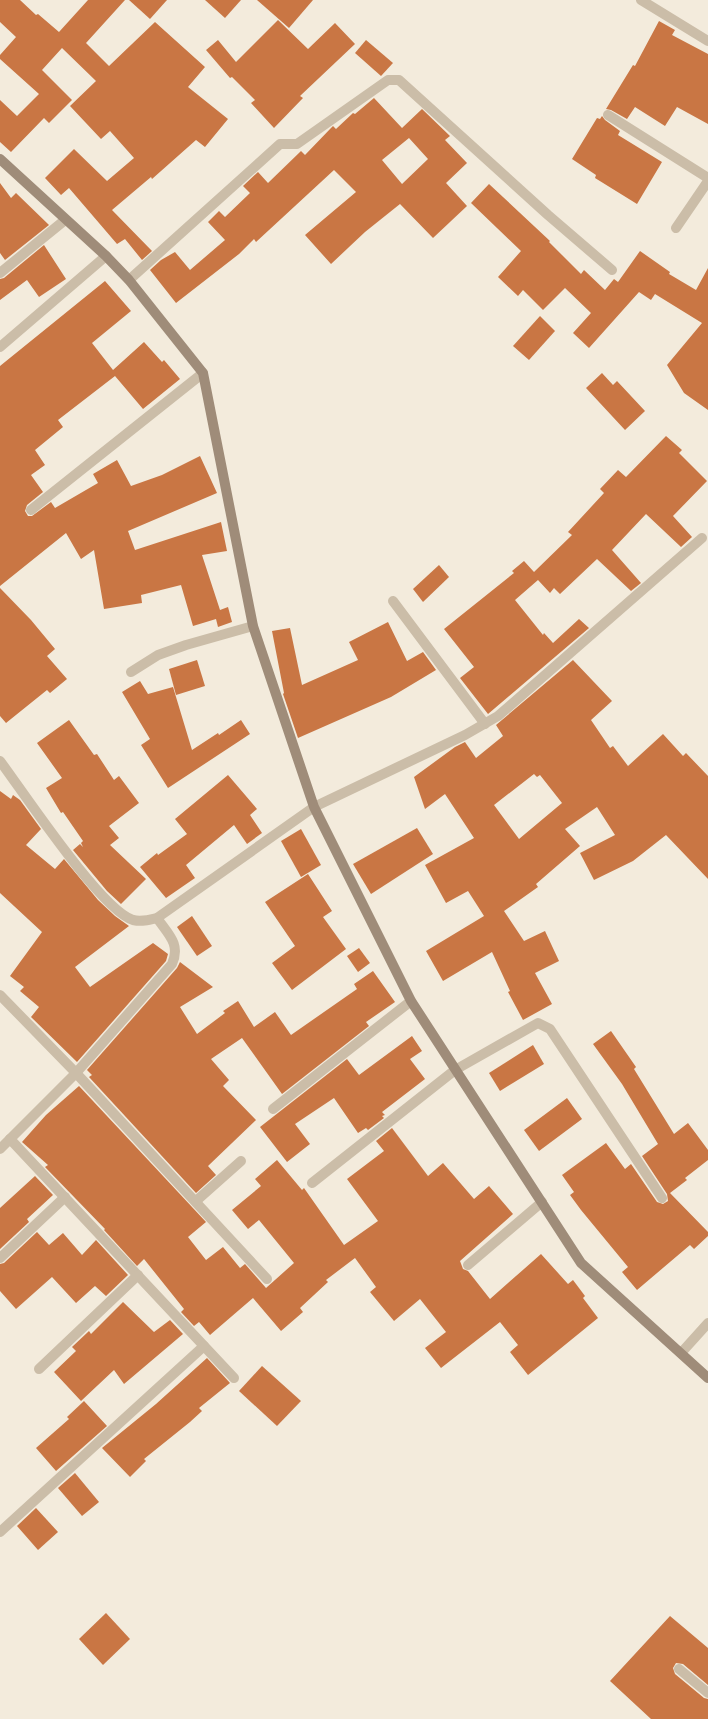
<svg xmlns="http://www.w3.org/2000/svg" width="708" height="1719" font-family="'Titillium Web',sans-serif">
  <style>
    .building { fill: #c97644; fill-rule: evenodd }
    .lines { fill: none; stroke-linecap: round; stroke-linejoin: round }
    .minor { stroke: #cbbda8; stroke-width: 10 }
    .secondary { stroke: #9f8c79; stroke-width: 10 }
  </style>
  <rect width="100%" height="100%" fill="#f3ebdc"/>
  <g class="building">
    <path d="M0,0h20l16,15 2,-1 21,18 29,-32h37l-39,43 23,23 46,-44 50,45 -17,20 40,32 -23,28 -9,-7 -44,39 -1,-2 -39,33 40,41 -10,9 -17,-21 -8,5 -48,-56 -8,7 -16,-17 29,-29 33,32 27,-23 -24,-27 -9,8 -31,-33 26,-25 -34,-33 -20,22 30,30 -23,23 -5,-5 -33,34 -11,-10v-42l17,16 22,-22 -39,-35v-4l16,-18 -16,-15z"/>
    <path d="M129,0h38l-17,19z"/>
    <path d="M205,0h36l-16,18z"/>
    <path d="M257,0h56l-24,28z"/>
    <path d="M278,20l30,29 27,-26 20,21 -55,52 3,2 -29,30 -23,-25 4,-3 -23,-23 -2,1 -24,-28 12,-10 18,22z"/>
    <path d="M659,21l16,9 -3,5 36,19v70l-31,-17 -12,19 -30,-19 -8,12 -16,-9 -5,-1 27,-44 2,1z"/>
    <path d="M366,40l27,23 -12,13 -26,-23z"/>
    <path d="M374,98l28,30 20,-19 28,27 -5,4 22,23 -21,20 21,23 -34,32 -33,-34 -35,28 -34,32 -26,-29 51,-43 -22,-22 -78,72 -2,-3 -15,15 -63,49 -26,-33 11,-10 14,-8 15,18 35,-30 -17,-18 11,-11 6,6 25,-24 -7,-7 15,-14 10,11 33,-32 4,4 26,-27 2,-2 3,3 17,-16 2,1zM409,138l19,21 -26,25 -20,-24z"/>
    <path d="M602,116l3,4 15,11 -2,4 44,27 -25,42 -42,-26 1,-3 -24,-16 25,-41 3,1z"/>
    <path d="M0,183l11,15 5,-5 33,32 -44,35 -5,-7z"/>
    <path d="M489,184l61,57 -1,1 32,32 3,-4 21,20 9,-11 4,3 22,-31 30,21 -1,2 27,16 12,-22v142l-24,-17 -17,-28 35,-42 -47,-29 -4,6 -12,-8 -50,56 -16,-15 18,-20 -26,-25 -22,22 -20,-20 -5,6 -20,-19 23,-26 -50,-48z"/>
    <path d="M44,245l22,34 -27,18 -12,-17 -27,20v-21l4,-1z"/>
    <path d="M105,281l26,30 -39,32 21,27 31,-28 18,20 2,-2 16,19 -37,30 -28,-33 -57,44 5,7 -28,23 10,15 -14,10 12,17 -16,13 -2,6 3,5h4l19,-14 4,6 43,-25 -5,-9 24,-14 14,26 31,-11 38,-19 17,37 -89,38 7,19 86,-28 6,29 -25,4 18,55 8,-3 4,15 -14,5 -2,-8 -23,7 -12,-41 -40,10 1,8 -38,6 -10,-59 -13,9 -15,-26 -66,53v-220z"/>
    <path d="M540,316l15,15 -26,29 -16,-14z"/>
    <path d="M602,373l11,12 4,-4 28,30 -20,19 -39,-42z"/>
    <path d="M666,436l16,14 -3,3 28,28 -34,35 19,21 -11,10 -35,-33 -34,36 29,33 -10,8 -34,-32 -37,35 -6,-6 -4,5 -12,-13 -23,20 28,35 1,-2 9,10 26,-24 10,9 -101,86 -28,-36 14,-11 -30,-38 70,-56 -2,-2 12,-10 10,11 38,-37 -4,-3 36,-39 -4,-4 18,-19 8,7z"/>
    <path d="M439,565l10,12 -26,25 -10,-13z"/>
    <path d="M0,588l31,32 24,29 -8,7 20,23 -17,14 -3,-3 -41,33 -6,-7z"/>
    <path d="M388,622l19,39 16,-9 13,18 -45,27 -93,41 -15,-44 1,-1 -12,-62 18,-3 12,57 56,-25 -9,-18z"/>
    <path d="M197,660l8,26 -29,9 -7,-26z"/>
    <path d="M573,660l39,41 -21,19 19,28 3,-2 15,20 35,-32 20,22 3,-3 22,23v103l-42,-44 -33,26 -39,19 -14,-27 35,-18 -18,-28 -32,22 15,17 -44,38 2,3 -34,24 20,30 21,-10 14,30 -24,12 17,31 -29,16 -15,-28 2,-1 -18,-39 -49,29 -17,-30 58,-35 -16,-25 -22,12 -21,-38 49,-27 -29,-44 -20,15 -11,-32 41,-30 10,-5 11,16 27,-22 -7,-11zM534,774l3,3 3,-2 22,28 -43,36 -25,-34z"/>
    <path d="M140,681l8,13 25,-7 19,63 26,-17 1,2 22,-15 9,14 -82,54 -27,-43 9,-6 -28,-47z"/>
    <path d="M69,720l25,35 3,-1 17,26 5,-4 20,27 -30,23 10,12 -9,7 36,34 -25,25 -14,-13 -34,-41 7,-6 3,3 -2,-4 2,-2 -20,-29 -2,1 -15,-25 16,-10 -25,-35z"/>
    <path d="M228,775l29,34 -7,6 12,18 -15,11 -13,-19 -48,40 9,13 -29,20 -26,-31 17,-14 1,2 29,-21 -12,-15z"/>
    <path d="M0,791l11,8 2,-4 7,5 21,29 -15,16 29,24 9,-10 34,41 17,16 14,10 -54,41 15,20 63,-44 15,11 -2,7 -89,101 -46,-45 8,-10 -19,-16 4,-4 -14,-11 32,-44 -42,-39z"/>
    <path d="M417,828l16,26 -62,40 -18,-30z"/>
    <path d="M301,829l20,36 -20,12 -20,-36z"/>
    <path d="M308,874l24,37 -9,6 23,32 -54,41 -20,-27 23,-17 -30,-44z"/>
    <path d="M192,916l20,30 -15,10 -20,-29z"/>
    <path d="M359,948l11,15 -12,9 -11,-16z"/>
    <path d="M180,962l33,25 -33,20 17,27 28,-21 -2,-2 15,-10 16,26 21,-15 16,23 66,-46 -3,-5 19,-13 22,31 -29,20 3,4 -87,68 -40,-56 -31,21 18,21 -6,6 33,34 -48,46 8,9 -20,18 -107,-116 3,-2 -5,-5 90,-102z"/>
    <path d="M611,1031l25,36 -2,2 40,65 14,-11 20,27v10l-23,18 2,2 -17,13 38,39v4l-14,13 -4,-4 -53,45 -15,-18 6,-5 -47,-57 -11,-15 4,-3 -12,-17 44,-32 19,26 6,-5 26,38 6,2 5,-3 -1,-7 -25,-38 16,-12 -36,-60 -29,-40z"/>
    <path d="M412,1036l10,15 -12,8 15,20 -43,33 3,3 -3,1 2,2 -16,12 -2,-2 -8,5 -24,-35 -39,26 15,20 -23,18 -27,-35 87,-68 12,16z"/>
    <path d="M533,1045l11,19 -44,27 -11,-18z"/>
    <path d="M79,1086l127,136 -18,15 18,23 17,-13 17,21 5,-4 21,24 28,-25 -35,-43 -11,9 -16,-19 29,-24 -6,-7 22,-19 25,30 2,-2 40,57 34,-24 -31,-42 37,-28 -8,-10 16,-13 36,48 15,-13 31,36 15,-13 24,28 -53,47 3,8 5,2 22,28 51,-45 27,30 5,-4 12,16 -2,2 15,20 -70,57 -18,-23 8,-7 -18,-23 -59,46 -16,-20 21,-16 -26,-33 -26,22 -24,-29 6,-5 -21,-29 -29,22 2,2 -28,26 3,4 -22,19 -28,-33 -43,37 -11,-13 -5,4 -13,-14 3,-3 -40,-50 -7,7 -33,-36 1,-1 -60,-62 3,-2 -26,-23 24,-27z"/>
    <path d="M567,1098l15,21 -43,32 -15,-21z"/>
    <path d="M35,1176l18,19 -26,24 2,3 -29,27v-41z"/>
    <path d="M37,1232l12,13 14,-12 19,22 14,-15 32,35 -22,21 -11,-10 -19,17 -24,-26 -36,32 -16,-18v-27l4,-1z"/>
    <path d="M123,1302l31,30 16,-12 13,14 -59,50 -10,-14 -33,31 -27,-29 22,-21 -4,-4 17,-16 2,3z"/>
    <path d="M207,1358l23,25 -31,25 3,3 -12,11 -46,37 2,2 -16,16 -28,-29 54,-44z"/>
    <path d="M262,1366l39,35 -24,25 -38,-35z"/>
    <path d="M84,1401l23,25 -51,45 -20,-23 33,-29 -2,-2z"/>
    <path d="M75,1473l24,29 -17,14 -24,-28z"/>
    <path d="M36,1508l22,24 -20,18 -21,-24z"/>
    <path d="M106,1613l24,26 -27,26 -24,-26z"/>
    <path d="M670,1616l38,32v37l-25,-21 -7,-1 -3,5 2,6 29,24 4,1v20h-57l-41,-38z"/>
  </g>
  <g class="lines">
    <g class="minor">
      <path d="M641,0l67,41"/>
      <path d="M608,115l100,63"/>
      <path d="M676,228l32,-47"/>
      <path d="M0,273l65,-53"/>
      <path d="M129,280l151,-136h17l91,-64h11l149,135 64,55"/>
      <path d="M0,347l106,-91"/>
      <path d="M31,510l172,-137"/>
      <path d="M393,601l92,123"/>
      <path d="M131,672l27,-17 28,-10 67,-19"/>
      <path d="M0,761c24,32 101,149 133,159 9,2 16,0 24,-2l157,-111 151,-72 33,-19 204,-178"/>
      <path d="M0,995l76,78 191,206"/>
      <path d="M273,1109l138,-108"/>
      <path d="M10,1139l224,239"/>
      <path d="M0,1149l76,-76 96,-109c9,-20 -4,-30 -15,-46"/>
      <path d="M312,1183l143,-113 83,-47 12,6 112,169"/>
      <path d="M196,1201l45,-40"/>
      <path d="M0,1258l65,-61"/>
      <path d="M468,1265l74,-63"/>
      <path d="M681,1353l27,-30"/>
      <path d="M39,1369l99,-94"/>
      <path d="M0,1532l204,-186"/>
      <path d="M679,1669l29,24"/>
    </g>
    <path class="secondary" d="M0,159l106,97 23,24 74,93 50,253 61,181 97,194 170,262 127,115"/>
  </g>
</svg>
